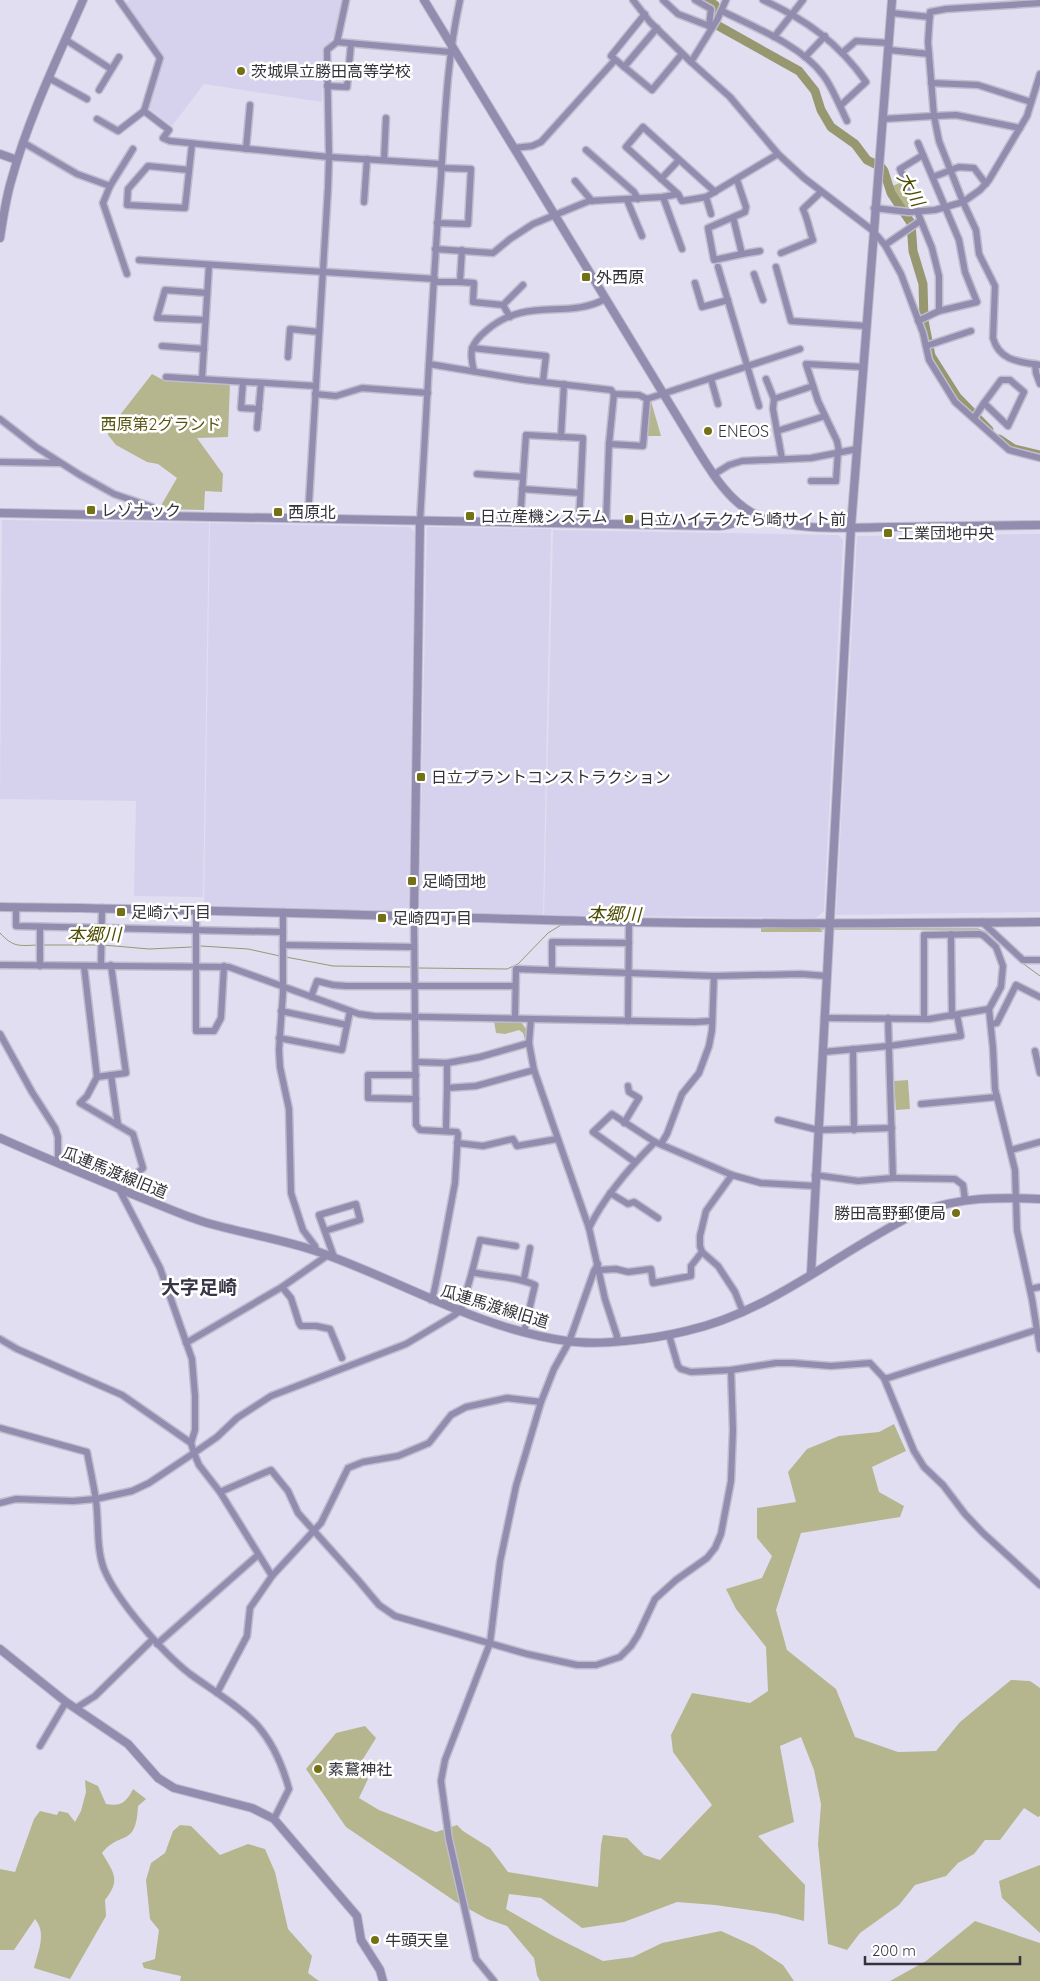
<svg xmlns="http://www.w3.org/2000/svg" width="1040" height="1981" font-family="Quicksand,'Noto Sans JP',sans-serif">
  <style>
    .built { fill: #d6d2ed }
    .green { fill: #b5b68e }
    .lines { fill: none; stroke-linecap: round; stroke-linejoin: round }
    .stream { stroke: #989870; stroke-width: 1 }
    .river { stroke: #989870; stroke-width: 9 }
    .minor-casing { stroke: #bebccd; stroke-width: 9 }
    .tertiary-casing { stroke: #bebccd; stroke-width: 10 }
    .minor { stroke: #928caf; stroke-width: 6 }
    .tertiary { stroke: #928caf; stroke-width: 8 }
    .poi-dot { fill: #737113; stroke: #fff; stroke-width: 2 }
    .labels { text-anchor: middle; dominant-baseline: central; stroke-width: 5; stroke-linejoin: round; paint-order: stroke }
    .poi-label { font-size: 16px; fill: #34333b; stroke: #fff; text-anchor: start }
    .park-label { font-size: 16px; fill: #585612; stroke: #fff }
    .street-label { font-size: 16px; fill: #34333b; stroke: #fff }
    .water-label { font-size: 18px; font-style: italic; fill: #4e4c02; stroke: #fff }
    .quarter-label { font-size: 19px; font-weight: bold; fill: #383545; stroke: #fff }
  </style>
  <rect width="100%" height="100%" fill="#e1def2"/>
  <g class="built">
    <path d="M129,0h214l-8,35 -12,15 -1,52 -118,-18 -32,42 -25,-19 16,-49 -37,-55z"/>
    <path d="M2,520l207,3 -6,374 -69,-1 2,-95 -136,-2z"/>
    <path d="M210,523l199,4 6,5 -6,375 -7,5 -198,-5z"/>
    <path d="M427,527l124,2 -8,386 -124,-2z"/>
    <path d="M553,530l285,5 5,5 -19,371 -8,7 -272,-3z"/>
    <path d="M1040,534v378l-204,3 21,-379z"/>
  </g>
  <g class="green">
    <path d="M904,181l9,24 -2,4h-8l-13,-22z"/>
    <path d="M152,374l13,7 65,2 -2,54 -31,1 26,36 -1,18 -17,-1 -1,19 -45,-1 18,-31 -19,-14 -11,-2 -31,-17 -8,-10 1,-6z"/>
    <path d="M651,401l10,35h-16l2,-34z"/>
    <path d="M763,926h54l6,6h-62v-4z"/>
    <path d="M494,1021l27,1 8,11 -3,10 -3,-10 -4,-3 -14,4 -9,-1z"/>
    <path d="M908,1080l2,29 -14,1 -2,-29z"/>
    <path d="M894,1424l12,27 -34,16 7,25 25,14 -4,11 -99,16 -25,77 11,40 49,39 19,48 43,15 38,-1 24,-29 51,-42 19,1 10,7v128l-2,1 -14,-9 -24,32h-15l-11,14 -16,9 -12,13 -31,9 -16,20 -39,28 -13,17 -19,-6 -10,-100 3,-40 -7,-34 -13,-33 -21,9 14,76 -36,14 47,49 -1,36 -27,-7 -62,-9 -38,-3 -53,20 -42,6 -41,-30 -32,-4 -3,15 49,28 48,24 30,-4 29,-14 59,-12 33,15 29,19 11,16h-254l-3,-6 -3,-17 -27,-32 -20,-7 -31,-17 -110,-75 -40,-58 30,-36 29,-7 11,12 -13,21 -3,11 8,9 -9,19 20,12 57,22 21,-7 6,6 27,17 18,24 90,15 3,-42 2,-10 24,3 17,17 16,5 52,-55 -39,-53 -2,-17 21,-42 58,10 18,-12 -2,-44 -30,-38 -10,-20 36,-11 10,-22 -15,-18v-30l39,-6 -8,-30 19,-23 32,-13 40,-4z"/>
    <path d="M85,1780l13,6 8,18c16,3 21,-3 27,-15l13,10 -8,7c-2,42 -17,24 -36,47 12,20 19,27 3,47l1,16 -36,63 -36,-11c4,-16 13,-35 1,-49l-21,31h-14v-81l15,3 19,-53 6,-8 17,4 2,-4 9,2 7,9 6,-11 5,-19z"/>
    <path d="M180,1825l11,1 29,29 28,-11 17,5 10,23 13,57 24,27 -4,17 11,8h-139l1,-5 -37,-8 -2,-5 13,-4 4,-29 -9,-11 -4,-39 5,-17 14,-10 8,-22z"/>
    <path d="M1040,1865v68l-38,-35 -3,-17z"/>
    <path d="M975,1921l65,22v38h-150l36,-20z"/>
  </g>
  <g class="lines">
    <g class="stream">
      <path d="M631,926h21"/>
      <path d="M741,927l84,2"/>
      <path d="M834,929h144l12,5"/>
      <path d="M0,933c13,14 18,13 37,12"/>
      <path d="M43,945h56"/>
      <path d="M103,945l46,4 43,-2"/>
      <path d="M201,946l47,3 32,7"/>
      <path d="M286,957l47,9 77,1"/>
      <path d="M1021,962l19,14"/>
      <path d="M418,968l89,1 11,-5 30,-31 13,-8 66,1"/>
    </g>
    <g class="river">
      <path d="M706,0l9,5 -2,17 2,2 84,47 16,20 6,19 10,17 24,17 12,16 14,7 3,4 7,22 20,30 2,28 10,33 1,37 7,35 26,41 32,33"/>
      <path d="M999,439l15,10 26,6"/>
    </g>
    <defs>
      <g id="minor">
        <path d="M119,0l41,58 -16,53"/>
        <path d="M633,0l17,22 41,40 39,35 48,57 26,24 68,52 13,15 16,29 22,59 6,27 26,42 54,48 31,8"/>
        <path d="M663,0l15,14 31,12"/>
        <path d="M695,0l16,9 -2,17 2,3"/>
        <path d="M722,11c32,16 80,35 101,64 7,9 12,21 17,31l26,-24c-27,-39 -61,-63 -103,-82"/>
        <path d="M892,13l38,4"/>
        <path d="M645,14l-34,42 41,34 30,-36"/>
        <path d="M774,37l29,-37"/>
        <path d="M66,40l45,29"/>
        <path d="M337,42l113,10"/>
        <path d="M889,50l40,4"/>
        <path d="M842,53l14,-12 33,2"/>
        <path d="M805,57l20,-21"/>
        <path d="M691,62l26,-42 9,-20"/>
        <path d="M624,67l33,-39"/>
        <path d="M49,78l38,21"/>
        <path d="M931,83l47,2 53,17"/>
        <path d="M327,86l20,1 4,-43"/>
        <path d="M99,90l20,-33"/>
        <path d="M840,106l7,15"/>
        <path d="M97,119l21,12 26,-20 25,19 -6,8 7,3 159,16 112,7"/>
        <path d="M883,119l51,-3 5,25 24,61 13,28 3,24 16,32 -2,52c6,23 27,24 47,27"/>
        <path d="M1020,128l-64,-13 -22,1 -6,-74 2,-30 16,-3 94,-6"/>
        <path d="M24,143l53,31 33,12 23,-37"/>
        <path d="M918,143l41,97 6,32 12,30 -38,9"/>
        <path d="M514,148l18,-2 9,-4 74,-82"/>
        <path d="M246,149l4,-44"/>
        <path d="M586,150l48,42 4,7"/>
        <path d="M384,160l2,-42"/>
        <path d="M189,170l-41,-4 -20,23 -1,16 58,3 7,-64"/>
        <path d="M933,177l26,-10 15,1 12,16"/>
        <path d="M661,179l18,-19"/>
        <path d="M575,181l17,20"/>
        <path d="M110,186l-7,17 24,71"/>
        <path d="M678,194l-52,-47 17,-20 72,65"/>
        <path d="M663,197l19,52"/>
        <path d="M706,197l5,17"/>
        <path d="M627,200l15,36"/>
        <path d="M364,202l3,-43"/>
        <path d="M874,208l35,4 26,-2 28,-8 17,-12 9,-10 38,-64 13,-42"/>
        <path d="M733,217l9,37 -28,6 -6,-32 37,-16 1,-5 -9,-27"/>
        <path d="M437,223l31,1 3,-55 -30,-1"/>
        <path d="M885,245l35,-24"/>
        <path d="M435,249l58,4 17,-14 23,-15 56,-23 74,-4 15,-3 4,7 24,-4 72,-43"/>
        <path d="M462,250l-2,32 14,1 -1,19 30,3 7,12"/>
        <path d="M781,253l32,-13c-4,-11 -5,-20 -10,-31l18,-17"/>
        <path d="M742,254l18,-3"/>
        <path d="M139,260l296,19"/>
        <path d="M718,267l41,139"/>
        <path d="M776,267l15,54 75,5"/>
        <path d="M754,274l9,26"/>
        <path d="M435,282h25"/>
        <path d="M695,283l7,24 26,-7"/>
        <path d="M503,305l20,-20"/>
        <path d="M205,320l-48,-2 8,-28 42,3"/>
        <path d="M918,321l21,-10v-35l-7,-28 -32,-79 23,-14"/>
        <path d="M162,346l42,3"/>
        <path d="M926,346l45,-15"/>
        <path d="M472,348l74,8 -3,25"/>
        <path d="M288,357l2,-28 29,3"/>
        <path d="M429,364l96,16 86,10 3,4 25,1 8,4 153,-50"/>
        <path d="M1035,364l1,9 4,11"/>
        <path d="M474,371c-5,-20 -4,-27 13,-41 40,-34 80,-10 118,-31"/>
        <path d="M166,377l150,9"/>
        <path d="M202,379l7,-114"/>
        <path d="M711,379l7,25"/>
        <path d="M766,379l8,20"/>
        <path d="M1001,380h9l14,12 -16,34 -24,-23z"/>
        <path d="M243,382l-2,26 18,1"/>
        <path d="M315,394l21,2 26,-8 66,5"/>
        <path d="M974,418l10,-15"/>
        <path d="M0,419l36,28 44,28 34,19 38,13 2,8"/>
        <path d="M257,428l4,-45"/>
        <path d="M777,431l48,-15"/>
        <path d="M561,437l3,-53"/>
        <path d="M609,444l5,-50"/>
        <path d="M839,451l-2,-10 -19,-40 -12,-37 57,3"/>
        <path d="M782,459l-9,-50 1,-10 39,-13"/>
        <path d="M0,462l59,1"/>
        <path d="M477,474l46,3"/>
        <path d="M713,475l16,-10 13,-4 69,-3 46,-9"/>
        <path d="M811,481h25l2,-30"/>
        <path d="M522,489l58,4"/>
        <path d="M308,518l20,-330 1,-31 -2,-107 10,-8 9,-42"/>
        <path d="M420,521c7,-114 12,-229 21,-344 4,-60 6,-119 19,-177"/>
        <path d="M520,522l6,-87 57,3 -4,85"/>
        <path d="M606,524l3,-80 34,2 4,-47"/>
        <path d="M16,907v19l267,6"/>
        <path d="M196,910v121h18l7,-13 3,-52"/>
        <path d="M283,912v81l-4,57 1,17 9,42 2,84 12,37 12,16 1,5"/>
        <path d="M414,916l2,209 4,5 37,2 1,2 -3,49 -14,75 -7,34 -3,8"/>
        <path d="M982,922l41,38h17"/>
        <path d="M40,927v39"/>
        <path d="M951,934l1,82"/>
        <path d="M283,945l131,2"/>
        <path d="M0,965l229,2 130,47 15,2 321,6 16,-1"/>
        <path d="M101,965l1,-57"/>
        <path d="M84,966l13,111 -10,19 -7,7 53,31 10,34 -24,21 41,79 32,91 3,37v34l-4,13 3,10 5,12 21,27 52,84"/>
        <path d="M552,970v-28l77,1"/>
        <path d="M311,997l6,-16 16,4 13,1h169"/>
        <path d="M281,1011l66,14"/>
        <path d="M515,1018l1,-49 198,7 87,-2 26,2"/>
        <path d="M824,1018l105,1 60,-10"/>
        <path d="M924,1018v-83l56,-1 4,2 12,11 7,19 -2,21 -12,22 4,39 2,41 20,81 2,60 15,69 8,50"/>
        <path d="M531,1019l-2,24 5,27 55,158 16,71 12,37 -1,5"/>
        <path d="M628,1021l1,-99"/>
        <path d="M991,1024l6,-1 19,-38 24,12"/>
        <path d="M0,1034l32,58 23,36 3,9v26"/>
        <path d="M279,1038l63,12 8,-39"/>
        <path d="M853,1049l1,81"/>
        <path d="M1035,1051l5,22"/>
        <path d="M823,1052l66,-6 72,-10 -4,-21"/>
        <path d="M416,1062l31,1 33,-6 49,-14"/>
        <path d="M447,1063v25"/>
        <path d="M111,1075l7,50"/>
        <path d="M416,1075h-48v23l48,1"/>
        <path d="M97,1077l29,-4 -15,-108"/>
        <path d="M921,1104l76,-7"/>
        <path d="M778,1120l40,10 74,-2"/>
        <path d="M624,1123l15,-25 -10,-6 -1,-6"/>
        <path d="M446,1130l1,-42 29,-2 58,-16"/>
        <path d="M457,1143l26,3 30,-7 4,7 40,-7"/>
        <path d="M661,1144l6,-10 15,-40 17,-21 10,-27 3,-16 2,-54"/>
        <path d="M1011,1150l29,-8"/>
        <path d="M635,1162l-42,-30 19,-18 43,28 77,33 29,8 54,3"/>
        <path d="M732,1175l-26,36 -6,25v10l2,6 16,14 17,26 8,20"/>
        <path d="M815,1175l43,6 35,-3 -5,-160"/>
        <path d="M893,1178l62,1 8,6 2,14"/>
        <path d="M610,1193l18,11 6,-2 24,16"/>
        <path d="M589,1228c16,-33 41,-61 66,-86"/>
        <path d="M325,1231l35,-11 -4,-16 -37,11 15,42"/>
        <path d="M599,1270l17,-1 12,3 23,-3 2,14 38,-7v-10l11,-14"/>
        <path d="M472,1272l8,-32 36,6"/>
        <path d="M524,1279l6,-31"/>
        <path d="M282,1287l9,11 8,25 2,3h15l14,3 12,29"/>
        <path d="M1030,1289l10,-2"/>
        <path d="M669,1335l9,31 3,3 10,3 40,-2 45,-7h17l38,3 39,-3 14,15h4l148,-48"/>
        <path d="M0,1339l17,10 105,46 69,48"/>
        <path d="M186,1343l96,-56 46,-32"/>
        <path d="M884,1378l30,73 10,16 19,18 22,29 18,19 57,52"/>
        <path d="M0,1428l87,24c3,17 7,33 9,49 3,22 0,47 8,68 13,32 59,84 86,105 22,16 48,31 67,51 15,17 26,42 32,64l-15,30"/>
        <path d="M220,1492l51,-22 17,21 10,22 60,67 21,25 16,11 132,38 50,11h19l24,-8 11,-11 7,-11 17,-36 21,-19 31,-22 8,-10 6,-14 10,-53 2,-51 -2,-60"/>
        <path d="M0,1503l16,-4 57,2 23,-2 36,-8 17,-8 45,-30 23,-16 20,-19 34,-22 135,-52 47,-28 8,-6 11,-38c21,5 44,4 63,13l-11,47"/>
        <path d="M157,1644l101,-89"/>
        <path d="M217,1693l30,-57 3,-28 22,-32 49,-53 27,-55 15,-6 35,-6 31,-13 22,-28 15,-8 41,-9 34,4"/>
        <path d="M76,1708l19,-12 58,-57"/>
        <path d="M40,1746l26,-44"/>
        <path d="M494,1981l-18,-22 -27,-120 -8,-58 4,-21 45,-117 10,-81 16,-76 25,-84 13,-33 15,-27 25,-71 4,-7"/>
      </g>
      <g id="tertiary">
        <path d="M424,0l273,449c15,24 31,51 57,65 37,19 100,13 142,13 48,-1 96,-1 144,-2"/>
        <path d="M0,154l17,6"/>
        <path d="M0,238c3,-20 6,-41 12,-60 16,-59 46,-121 71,-178"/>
        <path d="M0,513l719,13c13,-1 22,-4 28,-16"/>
        <path d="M0,907c209,2 418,10 627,15 138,3 275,1 413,0"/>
        <path d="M414,916l6,-395"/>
        <path d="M0,1138c45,20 91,39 137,58 21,8 42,18 64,25 38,12 78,17 115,30 84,29 162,78 251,90 34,5 86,-2 119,-10 86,-19 154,-81 233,-119 42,-15 77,-15 121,-13"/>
        <path d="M811,1274l40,-747 41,-527"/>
        <path d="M0,1649l66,53 62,42 30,34 16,10 78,20 22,11 83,97 4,24 19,30 3,11"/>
      </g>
    </defs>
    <use href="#minor" class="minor-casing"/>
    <use href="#tertiary" class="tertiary-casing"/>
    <use href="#minor" class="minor"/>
    <use href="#tertiary" class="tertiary"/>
  </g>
  <g class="poi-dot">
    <circle cx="241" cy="71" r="5"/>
    <rect x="581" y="272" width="10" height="10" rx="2.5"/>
    <circle cx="708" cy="431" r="5"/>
    <rect x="86" y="505" width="10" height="10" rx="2.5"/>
    <rect x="273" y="507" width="10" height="10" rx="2.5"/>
    <rect x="465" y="511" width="10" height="10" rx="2.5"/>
    <rect x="624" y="514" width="10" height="10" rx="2.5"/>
    <rect x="883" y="528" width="10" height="10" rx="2.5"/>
    <rect x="416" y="772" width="10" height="10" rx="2.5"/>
    <rect x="407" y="876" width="10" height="10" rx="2.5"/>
    <rect x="116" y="907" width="10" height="10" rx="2.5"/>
    <rect x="377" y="913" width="10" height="10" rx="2.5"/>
    <circle cx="956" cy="1213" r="5"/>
    <circle cx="318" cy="1769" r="5"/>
    <circle cx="375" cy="1940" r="5"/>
  </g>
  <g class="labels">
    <g class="poi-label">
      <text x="251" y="71">茨城県立勝田高等学校</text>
      <text x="596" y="277">外西原</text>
      <text x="718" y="431">ENEOS</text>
      <text x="101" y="510">レゾナック</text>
      <text x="288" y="512">西原北</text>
      <text x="480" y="516">日立産機システム</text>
      <text x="639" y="519">日立ハイテクたら崎サイト前</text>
      <text x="898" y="533">工業団地中央</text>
      <text x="431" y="777">日立プラントコンストラクション</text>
      <text x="422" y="881">足崎団地</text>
      <text x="131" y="912">足崎六丁目</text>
      <text x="392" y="918">足崎四丁目</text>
      <text x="946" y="1213" text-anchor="end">勝田高野郵便局</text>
      <text x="328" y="1769">素鵞神社</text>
      <text x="385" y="1940">牛頭天皇</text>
    </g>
    <g class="park-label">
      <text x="161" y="424">西原第2グランド</text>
    </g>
    <g class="street-label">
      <text transform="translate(115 1172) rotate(22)">瓜連馬渡線旧道</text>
      <text transform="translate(495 1306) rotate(17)">瓜連馬渡線旧道</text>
    </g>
    <g class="water-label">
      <text transform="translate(911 189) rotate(62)">大川</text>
      <text transform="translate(614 914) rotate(1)">本郷川</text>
      <text x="94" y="934">本郷川</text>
    </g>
    <g class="quarter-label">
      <text x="199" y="1287">大字足崎</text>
    </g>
  </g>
  <path d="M865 1956v8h155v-8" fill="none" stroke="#34333b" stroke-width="2.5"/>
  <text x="872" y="1956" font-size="15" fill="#34333b" stroke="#ffffff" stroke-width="4" paint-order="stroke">200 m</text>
</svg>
